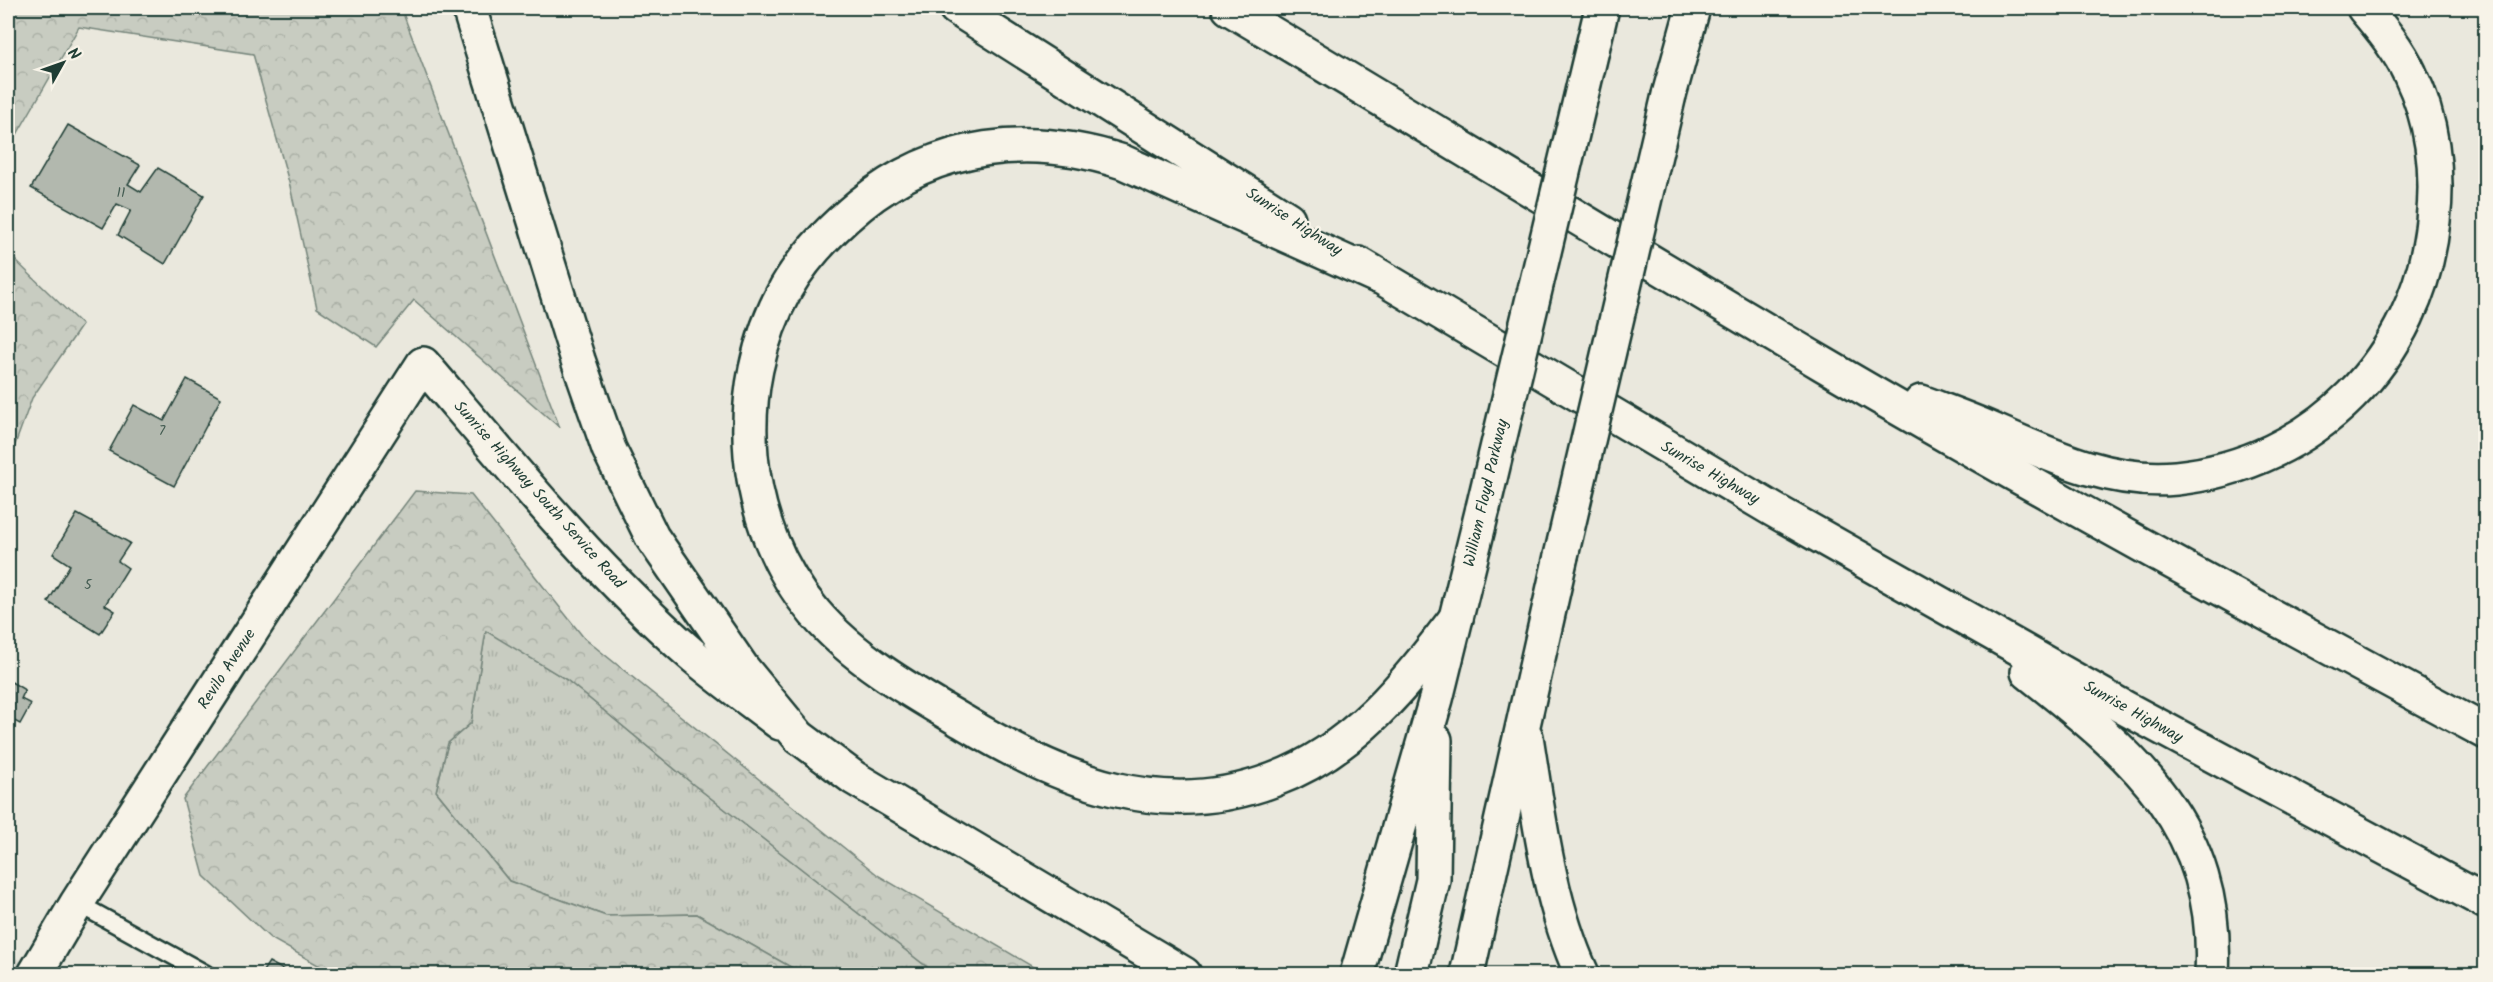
<svg xmlns="http://www.w3.org/2000/svg" width="2493" height="982" font-family="Kalam,sans-serif">
  <style>
    .built { fill: #d9dacf }
    .grass { fill: url(#grass-tufts); stroke: #74847a; stroke-width: 1.5 }
    .forest { fill: url(#forest-crowns); stroke: #74847a; stroke-width: 1.5 }
    .building { fill: #b2b8ae; stroke: #1f3d34; stroke-width: 1.5 }
    .lines { fill: none; stroke-linecap: round; stroke-linejoin: round }
    .lane-casing { stroke: #1f3d34; stroke-width: 21 }
    .street-casing { stroke: #1f3d34; stroke-width: 38 }
    .highway-casing { stroke: #1f3d34; stroke-width: 38 }
    .lane { stroke: #f7f3e8; stroke-width: 16 }
    .street { stroke: #f7f3e8; stroke-width: 33 }
    .highway { stroke: #f7f3e8; stroke-width: 33 }
    .highway-bridge-casing { stroke: #1f3d34; stroke-width: 38; stroke-linecap: butt }
    .highway-bridge { stroke: #f7f3e8; stroke-width: 33 }
    .labels { text-anchor: middle; dominant-baseline: central; stroke-width: 5; stroke-linejoin: round; paint-order: stroke }
    .number-label { font-size: 14px; fill: #445c52 }
    .street-label { font-size: 16px; fill: #1f3d34; stroke: #f7f3e8 }
  </style>
  <defs>
    <pattern id="grass-tufts" width="24" height="20" patternUnits="userSpaceOnUse" patternTransform="scale(1.5)"><rect width="24" height="20" fill="#c8ccc1"/><path d="M3 7l-1-3M5 7V3M7 7l1-3M15 17l-1-3M17 17v-4M19 17l1-3" fill="none" stroke="#abb0a6"/></pattern>
    <pattern id="forest-crowns" width="20" height="18" patternUnits="userSpaceOnUse" patternTransform="scale(1.5)"><rect width="20" height="18" fill="#c8ccc1"/><path d="M2 6a3 3 0 1 1 6 0M12 15a3 3 0 1 1 6 0" fill="none" stroke="#abb0a6"/></pattern>
  </defs>
  <rect width="100%" height="100%" fill="#eae8dd"/>
  <filter id="ink" filterUnits="userSpaceOnUse"><feTurbulence type="fractalNoise" baseFrequency=".0167" numOctaves="2"/><feDisplacementMap in="SourceGraphic" scale="12" xChannelSelector="R" yChannelSelector="G"/><feConvolveMatrix kernelMatrix="1 2 1 2 8 2 1 2 1" color-interpolation-filters="sRGB"/></filter>
  <g filter="url(#ink)">
    <path class="built" d="M8,953l33,21h-33z"/>
    <path class="grass" d="M486,630l81,50 127,105 242,189h-133l-106,-60 -91,2 -97,-35 -73,-90 12,-48 23,-20z"/>
    <g class="forest">
      <path d="M18,8h383l159,420 -146,-128 -38,47 -59,-39 -27,-122 -37,-132 -174,-27 -71,123v-131z"/>
      <path d="M8,224l7,36 67,65 -50,73 -24,66z"/>
      <path d="M415,491l56,4 113,143 295,238 166,98h-109l-242,-189 -127,-105 -81,-49 -15,92 -23,20 -12,48 73,90 97,35 91,-2 106,60h-469l-64,-36 -66,-62 -21,-77z"/>
    </g>
    <g class="building">
      <path d="M68,125l72,40 -12,19 13,8 17,-24 46,27 -39,69 -47,-29 13,-25 -14,-6 -14,24 -72,-40z"/>
      <path d="M187,379l34,19 -47,88 -65,-35 25,-46 30,16z"/>
      <path d="M77,514l53,29 -12,18 10,7 -23,37 10,6 -15,23 -52,-32 22,-37 -17,-11z"/>
      <path d="M8,680l17,10 -4,9 10,5 -11,20 -11,-6 -1,2z"/>
      <path d="M269,962l22,12h-30z"/>
    </g>
    <g class="lines">
      <defs>
        <path id="lane" d="M77,903l129,71"/>
        <path id="street" d="M35,974l42,-71 346,-539c85,99 168,202 267,289 29,25 60,47 90,70"/>
        <g id="highway">
          <path d="M469,8l109,352 31,89 43,88 91,132 56,68 55,41 330,196"/>
          <path d="M956,8l332,211"/>
          <path d="M1229,8c198,118 395,239 594,356 218,128 440,248 663,368"/>
          <path d="M1592,50l10,-42"/>
          <path d="M1669,95l24,-87"/>
          <path d="M1359,264l413,245 353,199 361,194"/>
          <path d="M1377,276l-254,-114c-92,-30 -186,-20 -263,43 -29,24 -55,50 -74,83 -57,102 -46,236 29,325 40,47 99,80 152,111 95,57 195,98 306,56 81,-30 132,-95 183,-162"/>
          <path d="M1921,402c26,10 52,19 76,30 57,25 115,52 179,46 138,-14 243,-120 257,-257 6,-50 -1,-102 -23,-147 -11,-24 -29,-46 -46,-66"/>
          <path d="M2028,672c106,84 192,154 184,302"/>
          <path d="M1526,737c13,80 22,163 56,237"/>
          <path d="M1357,974l79,-275 47,-191"/>
          <path d="M1411,974l22,-94 2,-140"/>
          <path d="M1467,974l94,-418"/>
        </g>
      </defs>
      <use href="#lane" class="lane-casing"/>
      <use href="#street" class="street-casing"/>
      <use href="#highway" class="highway-casing"/>
      <use href="#lane" class="lane"/>
      <use href="#street" class="street"/>
      <use href="#highway" class="highway"/>
      <defs>
        <g id="highway-bridge">
          <path d="M1483,508l109,-458"/>
          <path d="M1561,556l108,-461"/>
        </g>
      </defs>
      <use href="#highway-bridge" class="highway-bridge-casing"/>
      <use href="#highway-bridge" class="highway-bridge"/>
    </g>
  </g>
  <g class="labels">
    <g class="number-label">
      <text x="121" y="193">11</text>
      <text x="162" y="431">7</text>
      <text x="88" y="585">5</text>
    </g>
    <g class="street-label">
      <text transform="translate(1294 222) rotate(33)">Sunrise Highway</text>
      <text transform="translate(1710 473) rotate(30)">Sunrise Highway</text>
      <text transform="translate(1486 493) rotate(-77)">William Floyd Parkway</text>
      <text transform="translate(539 495) rotate(48)">Sunrise Highway South Service Road</text>
      <text transform="translate(227 669) rotate(-57)">Revilo Avenue</text>
      <text transform="translate(2133 712) rotate(29)">Sunrise Highway</text>
    </g>
  </g>
  <rect width="2493" height="982" fill="none" stroke="#f7f3e8" stroke-width="30"/>
  <rect x="15" y="15" width="2463" height="952" fill="none" stroke="#1f3d34" stroke-width="2" filter="url(#ink)"/>
  <g transform="translate(63 63) rotate(50)" stroke="#f7f3e8" stroke-width="4.5" paint-order="stroke">
  <path d="M0-4.5L10 22L0 15L-10 22Z" fill="#1f3d34"/>
  <text y="-9" font-size="16" font-weight="bold" text-anchor="middle" fill="#1f3d34">N</text>
  </g>
</svg>
